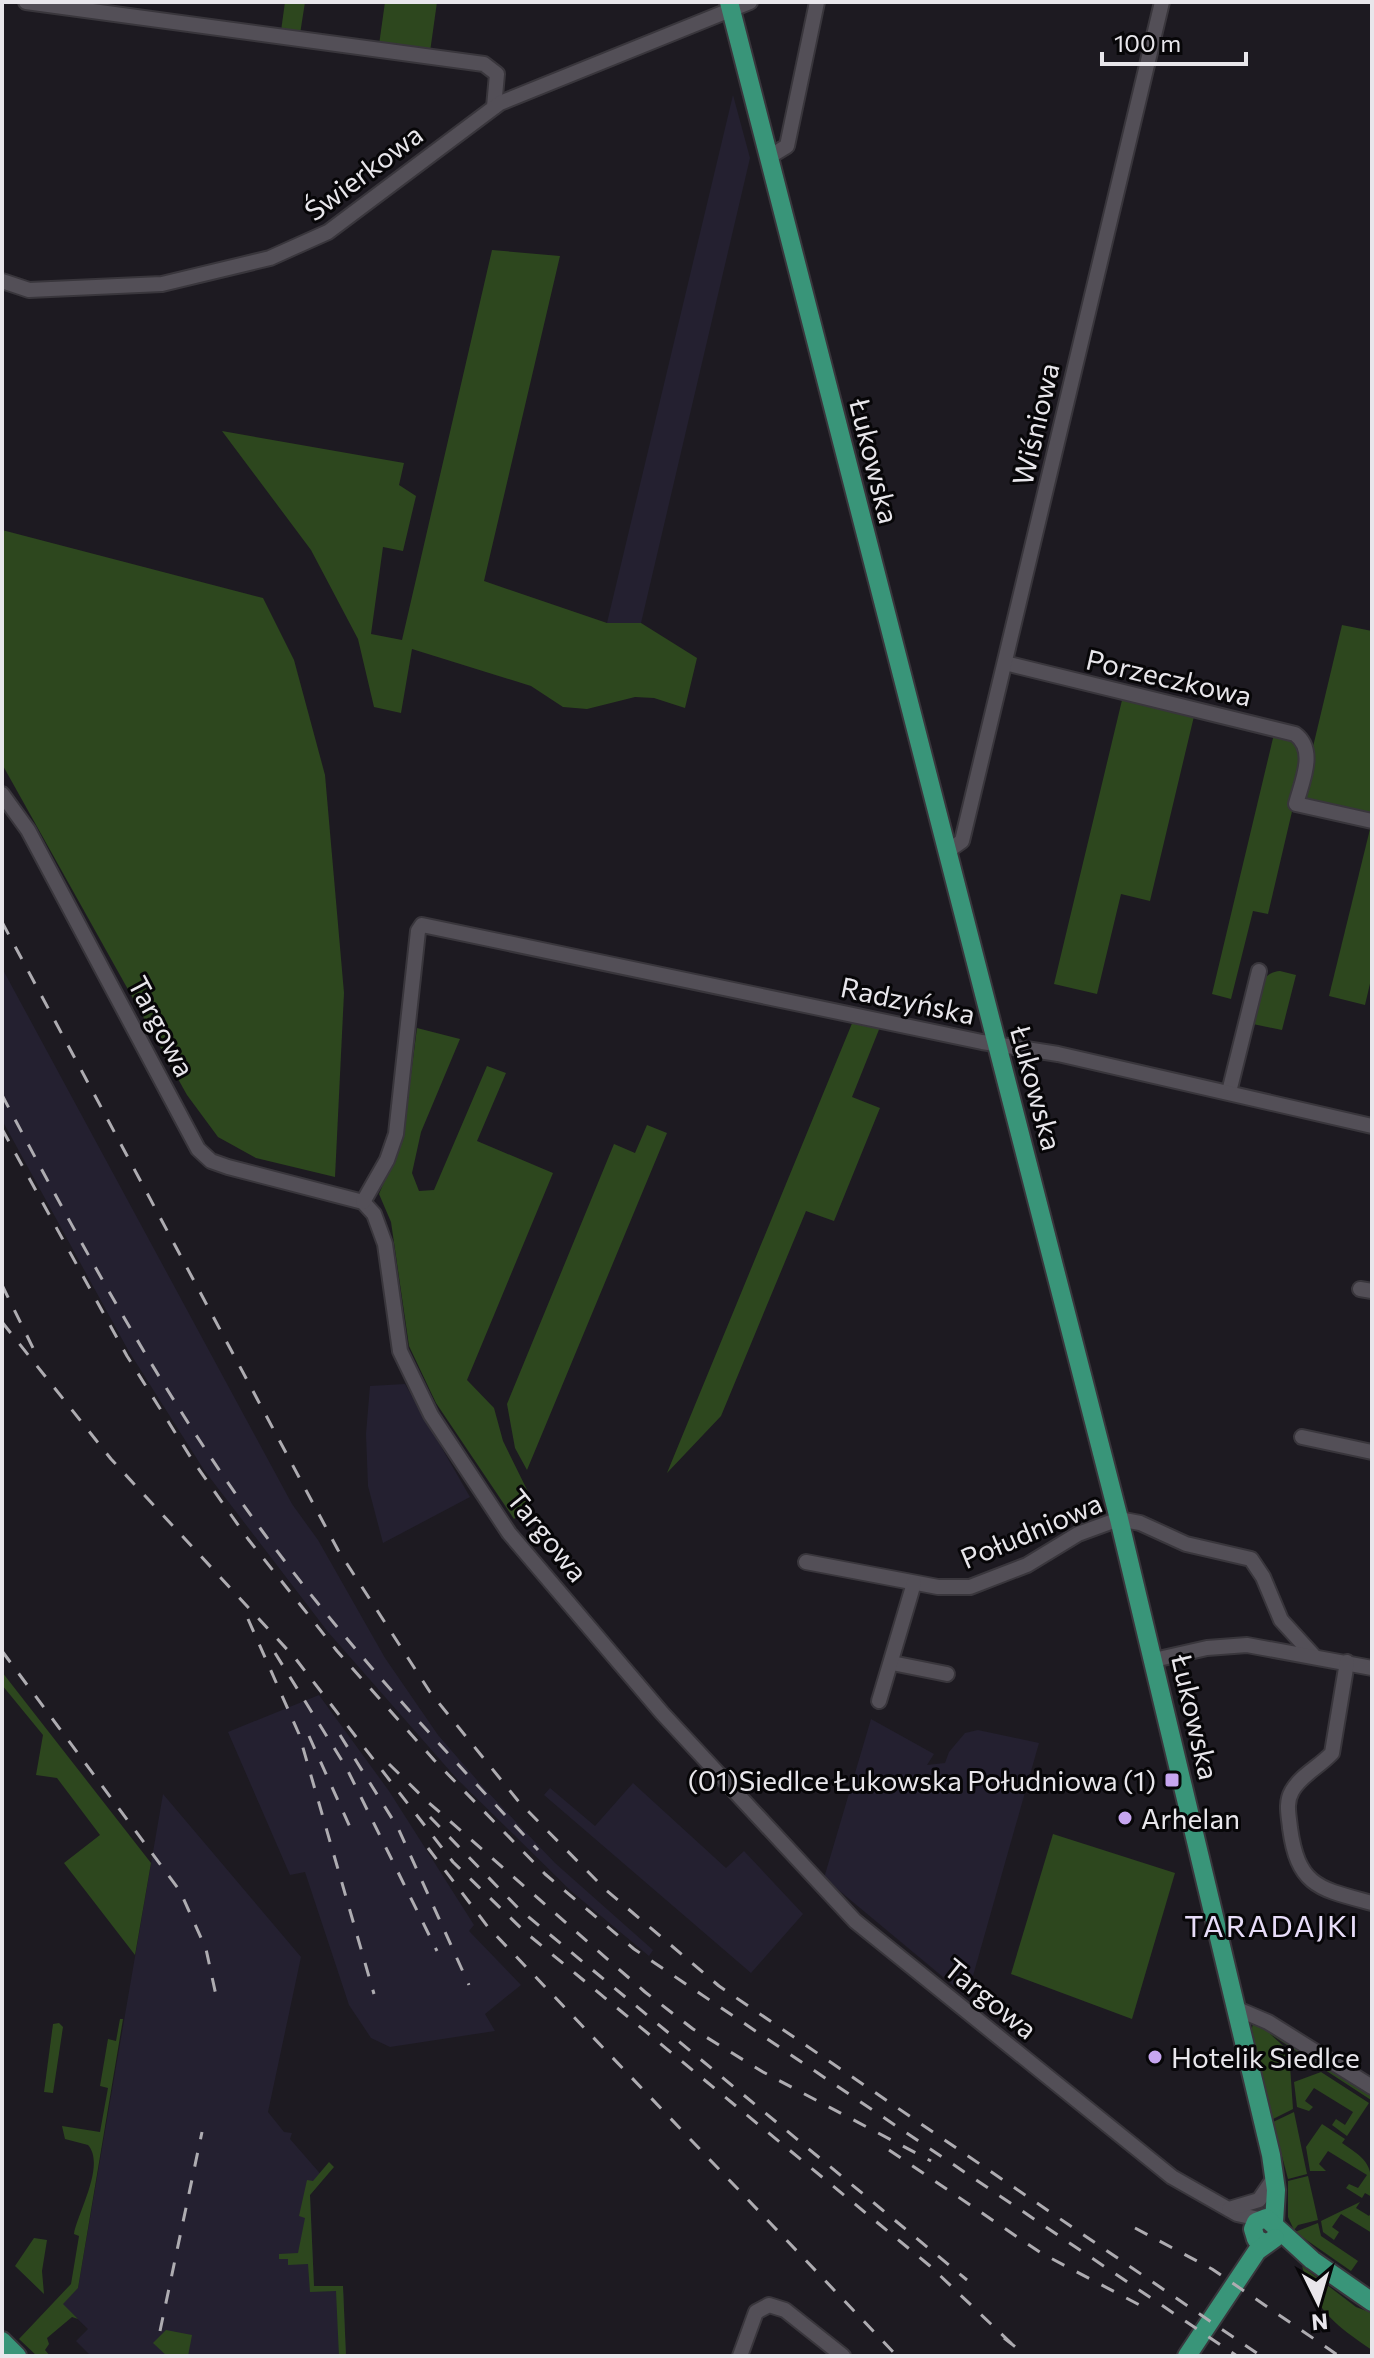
<svg xmlns="http://www.w3.org/2000/svg" width="1374" height="2358" font-family="Commissioner,sans-serif">
  <style>
    .industrial { fill: #242030 }
    .green { fill: #2d471e }
    .lines { fill: none; stroke-linecap: round; stroke-linejoin: round }
    .minor-casing { stroke: #39363c; stroke-width: 18 }
    .major-casing { stroke: #39363c; stroke-width: 22 }
    .minor { stroke: #534f57; stroke-width: 14 }
    .major { stroke: #399579; stroke-width: 18 }
    .rail { stroke: #aeacb1; stroke-width: 3; stroke-dasharray: 14 14; stroke-linecap: butt }
    .poi-dot { fill: #c7a6f0; stroke: #070608; stroke-width: 3 }
    .labels { text-anchor: middle; dominant-baseline: central; stroke-width: 6; stroke-linejoin: round; paint-order: stroke }
    .street-label { font-size: 28px; fill: #e8e6eb; stroke: #070608 }
    .poi-label { font-size: 28px; fill: #e8e6eb; stroke: #070608; text-anchor: start }
    .neighbourhood-label { font-size: 30px; letter-spacing: 2px; fill: #e7dcf8; stroke: #070608 }
  </style>
  <rect width="100%" height="100%" fill="#1d1a21"/>
  <g class="industrial">
    <path d="M733,95l17,63 -109,465h-34z"/>
    <path d="M2,968l290,536 26,36 67,118 53,77 45,52 72,76 98,87 -4,6 -78,-65 -114,-112 -129,-147 -124,-162 -76,-120 -126,-230z"/>
    <path d="M405,1384l65,113 -87,46 -15,-57 -2,-52 4,-48z"/>
    <path d="M319,1695l70,96 85,134 -5,6 52,54 -36,29 10,17 -105,16 -19,-9 -22,-33 -44,-133 -15,3 -62,-143z"/>
    <path d="M871,1719l63,35 -7,11 18,-2 4,-11 16,-19 13,-3 61,13 -72,254 -143,-119z"/>
    <path d="M633,1783l93,85 18,-17 59,63 -52,59 -207,-178 6,-7 45,38z"/>
    <path d="M163,1794l138,163 -33,155 16,20 8,1 -2,6 34,39 -14,17 4,91h29l3,70h-255l-15,-15 12,-12 -26,-25 16,-16z"/>
  </g>
  <g class="green">
    <path d="M285,2h20l-5,32 -19,-3z"/>
    <path d="M385,2h52l-7,50 -51,-7z"/>
    <path d="M492,250l68,6 -76,325 123,42h34l56,35 -12,50 -31,-10 -19,-1 -48,12 -24,-2 -32,-21 -119,-37 -11,64 -27,-6 -16,-68 -47,-89 -89,-119 182,32 -5,22 17,11 -13,55 -20,-4 -12,87 31,6z"/>
    <path d="M2,530l261,68 31,62 31,115 19,218 -9,184 -79,-19 -38,-21 -31,-42 -185,-331z"/>
    <path d="M1342,625l30,6v188l-61,-14 -9,-12z"/>
    <path d="M1123,696l72,16 -45,189 -29,-7 -24,100 -43,-10z"/>
    <path d="M1274,734l22,5 9,17 -37,158 -15,-3 -22,88 -19,-5z"/>
    <path d="M1371,825l1,150 -7,30 -36,-9z"/>
    <path d="M1280,971l16,4 -14,55 -34,-7c6,-19 9,-51 32,-52z"/>
    <path d="M853,1021l27,6 -28,70 28,11 -46,113 -28,-10 -85,205 -54,57z"/>
    <path d="M417,1028l43,11 -39,93 -9,41 7,18 15,-1 53,-124 19,7 -29,68 76,32 -86,207 27,28 9,33 30,61 -19,17 -78,-116 -27,-57 -18,-124 -12,-28 24,-58z"/>
    <path d="M647,1125l20,8 -140,337 -12,-22 -8,-44 107,-260 21,9z"/>
    <path d="M2,1672l149,191 -16,92 -71,-92 36,-28 -43,-57 -21,-3 7,-40 -41,-50z"/>
    <path d="M1053,1834l122,39 -43,146 -121,-45z"/>
    <path d="M120,2019h3l-45,269 -15,16 15,15 -6,-2 -25,21 2,6 -4,6 5,6h-13l-18,-17 52,-55 8,-48 -5,-2c3,-20 32,-69 14,-89l-23,-6 -3,-13 38,6 8,-44 -8,-2 8,-47 8,2z"/>
    <path d="M1259,2022l113,72 -1,6 -101,-66 19,17 4,58 -20,10 -22,-86 2,-10z"/>
    <path d="M59,2023l4,4 -10,66 -9,-1 9,-68z"/>
    <path d="M1321,2072l48,31 -22,33 -15,-11 4,-6 9,6 8,-13 -39,-24 -9,13 8,6 -4,4 -12,-4 -3,-25z"/>
    <path d="M1294,2112l13,62 -19,5 -15,-57z"/>
    <path d="M1322,2124l23,15 -3,4c27,18 30,22 30,54l-7,-4 -3,5 -16,-10 3,-4 9,4 9,-13 -39,-24 -9,13 7,7h-16l-4,-24z"/>
    <path d="M329,2162l5,5 -24,28 4,91h29l3,70h-7l-3,-65 -26,1 -2,-28 -20,1v-6h-9v-5l19,-1 7,-35 -6,-2 8,-36 6,1z"/>
    <path d="M1308,2176l10,44 -20,5 -4,5 -6,-13v-36z"/>
    <path d="M1360,2202l-4,6 13,8 3,-5v22l-31,-19 -9,13 7,5 -5,8 -11,-8 -2,-11z"/>
    <path d="M1318,2223l3,13 37,25 -7,10 -56,-39z"/>
    <path d="M34,2238l13,2 -5,31 2,23 -29,-28z"/>
    <path d="M1302,2266l54,41 16,6v37c-34,-23 -58,-40 -70,-84z"/>
    <path d="M166,2330l26,5 -4,21h-21l-14,-13z"/>
  </g>
  <g class="lines">
    <defs>
      <g id="minor">
        <path d="M26,2l458,62 13,10 -3,33"/>
        <path d="M769,157l18,-11 30,-144"/>
        <path d="M2,281l27,9 133,-6 108,-26 58,-26 172,-129 250,-101"/>
        <path d="M1005,663l290,71c22,16 7,47 1,70l76,17"/>
        <path d="M2,794l26,36 170,319 13,12 17,6 135,35 11,12 11,30 15,107 31,64 78,118 153,180 193,208 317,256 65,37 22,5"/>
        <path d="M948,851l14,-10 200,-839"/>
        <path d="M1229,1092l30,-121"/>
        <path d="M363,1202l24,-42 9,-26 22,-203 4,-6 560,117 76,12 314,72"/>
        <path d="M1360,1289l12,2"/>
        <path d="M1302,1437l70,15"/>
        <path d="M806,1562l132,25h32l57,-22 51,-31 41,-15 21,4 46,21 65,15 12,18 18,43 32,35"/>
        <path d="M1154,1660l53,-12 40,-3 125,23"/>
        <path d="M1347,1662l-15,91c-13,14 -31,22 -40,38 -7,12 -3,25 -2,37 8,59 30,61 82,75"/>
        <path d="M892,1663l55,11"/>
        <path d="M879,1701l35,-118"/>
        <path d="M1235,2008l33,14 104,65"/>
        <path d="M1229,2209l30,-9 15,-22"/>
        <path d="M740,2356l16,-44 13,-7 16,5 58,46"/>
      </g>
      <g id="major">
        <path d="M729,2l390,1517 152,636 5,35 -2,32"/>
        <path d="M1265,2243l-9,-4 -3,-10 3,-7 10,-4 46,42 60,42"/>
        <path d="M2,2341l15,15"/>
        <path d="M1187,2356l70,-105 18,-13"/>
      </g>
    </defs>
    <use href="#minor" class="minor-casing"/>
    <use href="#major" class="major-casing"/>
    <use href="#minor" class="minor"/>
    <use href="#major" class="major"/>
    <g class="rail">
      <path d="M2,922l336,628 92,142 89,110 87,88 113,96 542,370"/>
      <path d="M2,1095c79,149 158,296 258,433 83,114 181,219 278,322"/>
      <path d="M2,1129l125,227 66,105 55,78 89,112 97,109 111,114 89,75 603,407"/>
      <path d="M2,1285l34,69"/>
      <path d="M2,1322l109,137 184,199 158,204 72,70 405,334 83,79"/>
      <path d="M248,1619l51,115 75,260"/>
      <path d="M2,1651l178,240 26,58 11,51"/>
      <path d="M275,1653l71,114 91,184"/>
      <path d="M340,1735l58,93 71,157"/>
      <path d="M309,1736l45,100"/>
      <path d="M389,1764l39,38 217,190 48,37 70,43 168,89"/>
      <path d="M430,1817l89,92 448,371"/>
      <path d="M428,1848l60,79 409,429"/>
      <path d="M889,2150l152,103 110,58"/>
      <path d="M1135,2228l77,41 127,87"/>
      <path d="M160,2331l42,-199"/>
      <path d="M1004,2338l23,18"/>
    </g>
  </g>
  <g class="poi-dot">
    <rect x="1164" y="1772" width="16" height="16" rx="4"/>
    <circle cx="1125" cy="1818" r="8"/>
    <circle cx="1155" cy="2057" r="8"/>
  </g>
  <g class="labels">
    <g class="street-label">
      <text transform="translate(363 172) rotate(-37)">Świerkowa</text>
      <text transform="translate(1035 424) rotate(-77)">Wiśniowa</text>
      <text transform="translate(875 461) rotate(76)">Łukowska</text>
      <text transform="translate(1169 677) rotate(13)">Porzeczkowa</text>
      <text transform="translate(908 1000) rotate(12)">Radzyńska</text>
      <text transform="translate(162 1026) rotate(62)">Targowa</text>
      <text transform="translate(1037 1088) rotate(75)">Łukowska</text>
      <text transform="translate(1031 1530) rotate(-23)">Południowa</text>
      <text transform="translate(548 1535) rotate(51)">Targowa</text>
      <text transform="translate(1196 1717) rotate(77)">Łukowska</text>
      <text transform="translate(991 1998) rotate(39)">Targowa</text>
    </g>
    <g class="poi-label">
      <text x="1156" y="1780" text-anchor="end">(01)Siedlce Łukowska Południowa (1)</text>
      <text x="1141" y="1818">Arhelan</text>
      <text x="1171" y="2057">Hotelik Siedlce</text>
    </g>
    <g class="neighbourhood-label">
      <text x="1272" y="1924">TARADAJKI</text>
    </g>
  </g>
  <rect width="1374" height="2358" fill="none" stroke="#e8e6eb" stroke-width="8"/>
  <g transform="translate(1318 2302) rotate(175)" stroke="#070608" stroke-width="6" paint-order="stroke">
  <path d="M0-6L14 30L0 20L-14 30Z" fill="#e8e6eb"/>
  <text y="-12" font-size="22" font-weight="bold" text-anchor="middle" fill="#e8e6eb">N</text>
  </g>
  <path d="M1102 52v12h144v-12" fill="none" stroke="#e8e6eb" stroke-width="4"/>
  <text x="1114" y="52" font-size="24" fill="#e8e6eb" stroke="#070608" stroke-width="6" paint-order="stroke">100 m</text>
</svg>
